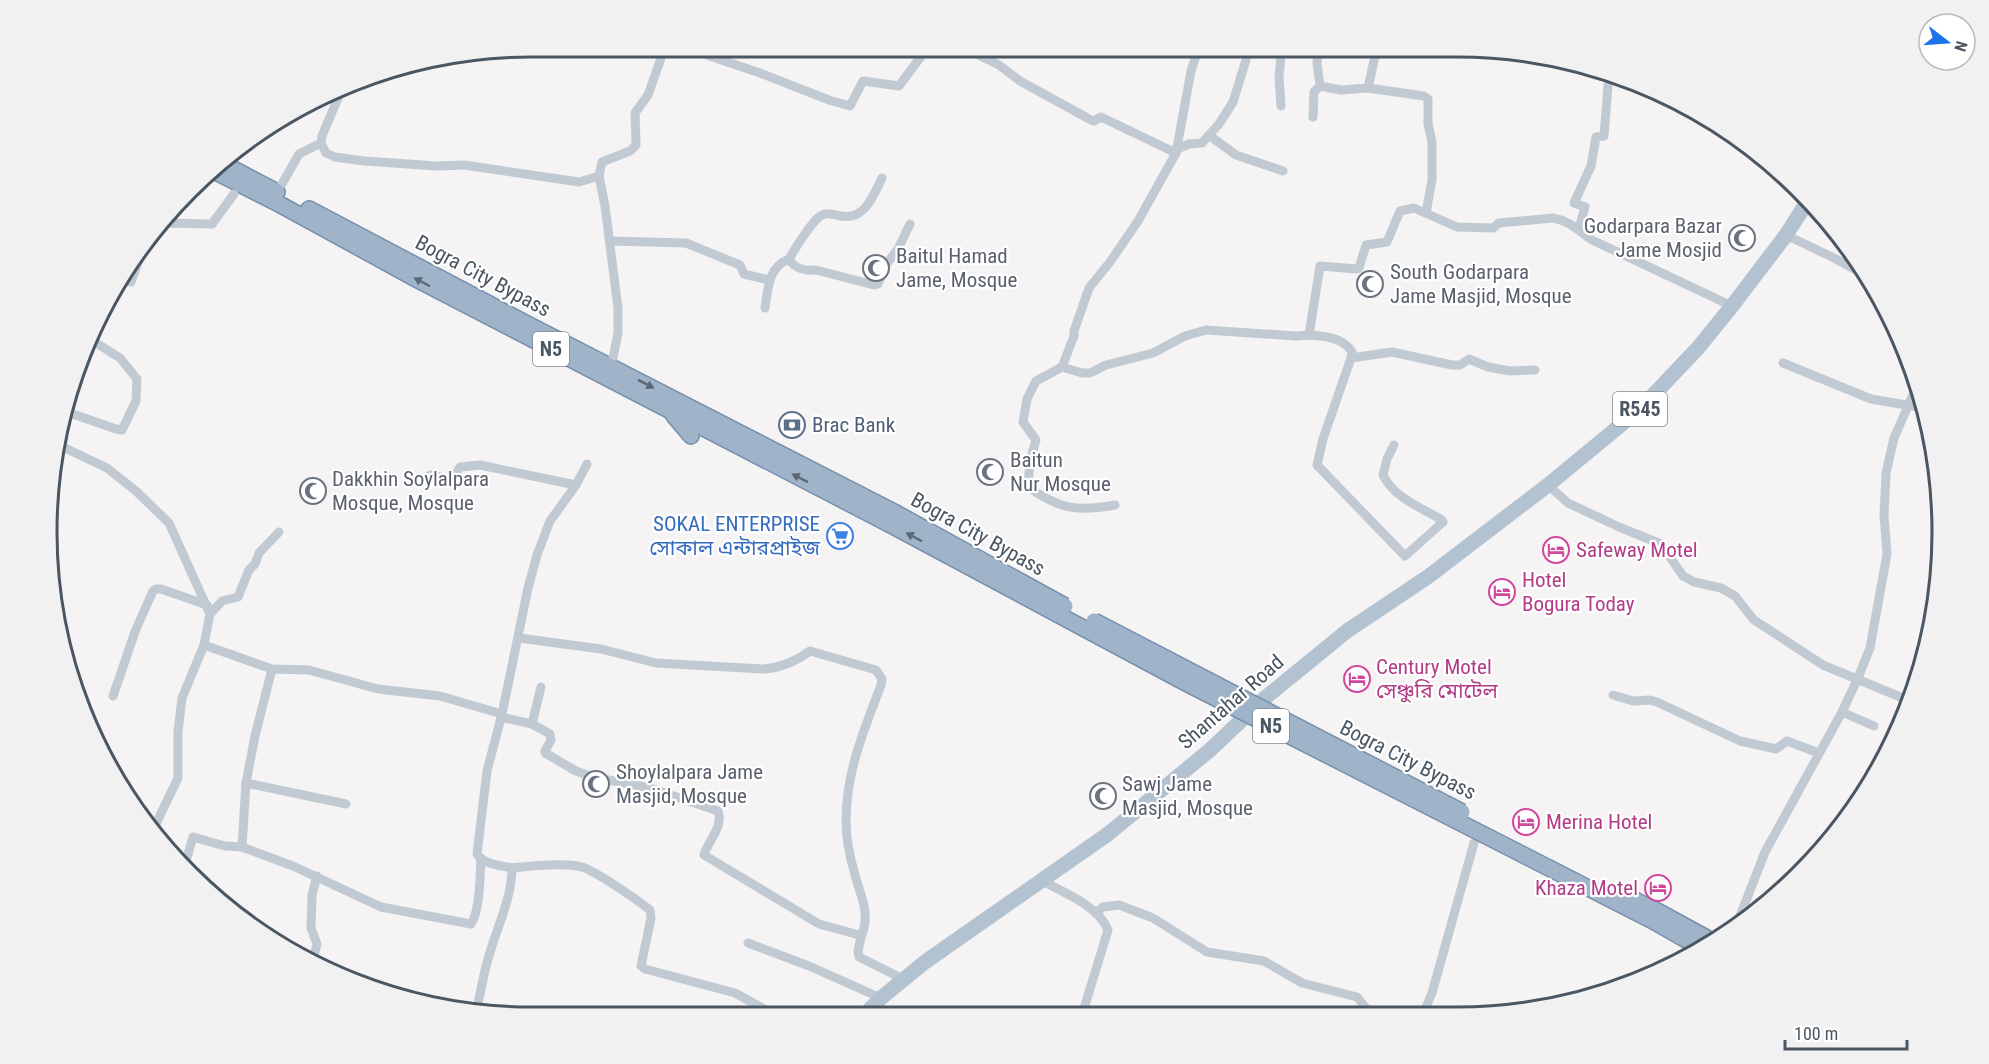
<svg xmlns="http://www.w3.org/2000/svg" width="1989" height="1064" font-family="'Roboto Condensed','Noto Sans Bengali',sans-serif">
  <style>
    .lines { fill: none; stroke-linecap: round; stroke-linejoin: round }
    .trunk-casing { stroke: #7690ad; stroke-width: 18 }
    .minor { stroke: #c1cad2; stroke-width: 9 }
    .primary { stroke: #b3c2d1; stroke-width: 15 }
    .trunk { stroke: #9fb4c9; stroke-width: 15 }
    .trunk-bridge-casing { stroke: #7690ad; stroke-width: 18; stroke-linecap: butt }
    .trunk-bridge { stroke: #9fb4c9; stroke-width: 15 }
    .oneway { fill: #5b6976 }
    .labels { text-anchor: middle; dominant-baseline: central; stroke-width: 4.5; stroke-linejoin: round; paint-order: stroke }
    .shield { fill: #fff; stroke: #808990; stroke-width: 1.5 }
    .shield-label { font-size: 20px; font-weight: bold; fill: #4a5661 }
    .worship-label { font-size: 21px; fill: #5b616d; stroke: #fff; text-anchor: start }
    .street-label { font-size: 21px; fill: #4a5661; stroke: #fff }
    .service-label { font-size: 21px; fill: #4e5e75; stroke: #fff; text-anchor: start }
    .shop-label { font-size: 21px; fill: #366cbe; stroke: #fff; text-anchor: end }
    .hotel-label { font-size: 21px; fill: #b23c85; stroke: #fff; text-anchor: start }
    .rim { fill: none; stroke: #4a5661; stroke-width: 3 }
  </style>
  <rect width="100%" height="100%" fill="#f5f3f3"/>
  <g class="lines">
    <defs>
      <g id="trunk">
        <path d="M222,163l55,29"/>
        <path d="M214,171l67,34 137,75 471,244"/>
        <path d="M309,209l222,117 363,186"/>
        <path d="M674,416l17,20"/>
        <path d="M1659,912l55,30"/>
        <path d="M1655,922l47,27"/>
      </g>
    </defs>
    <use href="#trunk" class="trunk-casing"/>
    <g class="minor">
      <path d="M683,47l77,26 69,27 21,6 13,-25 36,5 29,-39"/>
      <path d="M966,47l4,4 29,14 21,16 71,39 3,1 7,-4 75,36"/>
      <path d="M1319,47l-2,16 3,23 21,4 27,-2 9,-41"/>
      <path d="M1368,88l56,8 4,3v25l4,18v38l-6,33"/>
      <path d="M1281,106l-2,-30 3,-29"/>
      <path d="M1313,117l1,-25 6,-6"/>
      <path d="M1210,136l26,19 47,16"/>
      <path d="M321,143l5,10 9,4 29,4 73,5 27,-1 115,17 20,-6"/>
      <path d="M1177,149l12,-5 13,-1 17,-19 14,-22 17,-55"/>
      <path d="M282,184l17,-30 22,-11 1,-7 19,-45"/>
      <path d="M161,227l6,-4 45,1 22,-30"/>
      <path d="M1581,230l-1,-5 5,-18 -11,-4 17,-37 5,-29 8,-1 5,-63"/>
      <path d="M1786,235l48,23 35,19"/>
      <path d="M610,241l76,2 54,22 4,9 25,6"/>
      <path d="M789,259c6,10 15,12 27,11l58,15 4,-1 7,-18 13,-17 12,-25"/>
      <path d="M120,279l11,3 13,-36"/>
      <path d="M765,308c3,-19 3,-41 24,-49 5,-9 23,-37 30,-42 8,-6 14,-2 22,-1 24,5 33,-22 41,-38"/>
      <path d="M1309,335l11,-69 37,3 2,-1 7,-23 21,-3 13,-31 14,-3 43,19 36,1 6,-5 54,-5c18,3 25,13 39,22l140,66"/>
      <path d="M613,358l5,-25v-25l-13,-102 -6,-30 3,-14 28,-11 6,-6 -1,-32 13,-18 17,-48"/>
      <path d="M1351,358l41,-6 60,13h8l9,-6 19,8 22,4 25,-1"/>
      <path d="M1783,363l88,36 53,9"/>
      <path d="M1062,367l20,6h8l16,-8 47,-12 32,-17 21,-6 90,6c18,-2 46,-1 56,16l-1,6 -28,81 -6,26 88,91 38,-34 -1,-2c-20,-12 -49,-23 -59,-45l4,-16 7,-14"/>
      <path d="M63,407l4,5 -5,33 3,3 42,20 29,23 33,32 41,91 -6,31 -22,53 -4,34v46l-25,52"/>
      <path d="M67,412l49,17 6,1 14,-29 1,-22 -17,-21 -27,-17"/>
      <path d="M430,475l20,4 4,-2 6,-10 20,-2 96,20"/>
      <path d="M1548,485l20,18 51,24 42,17 22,32 11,6 27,6 14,8 19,24 69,45 87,36"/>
      <path d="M1115,505c-39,7 -55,4 -87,-18l2,-26 6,-21 -13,-18 4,-23 9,-18 26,-14 12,-31v-5l15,-43 21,-26 28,-41 38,-68 15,-82 8,-24"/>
      <path d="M210,614l12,-13 16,-4 11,-27 6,-6 4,-11 20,-21"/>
      <path d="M519,638l82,11 55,14 107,6c18,-1 32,-7 47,-18l66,19 6,9 -1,6c-17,45 -35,87 -35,136 0,18 4,37 9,54 6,22 16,39 6,62"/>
      <path d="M204,645l68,24 37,1 69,19 62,7 62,18"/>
      <path d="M1613,695l20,6 17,-1 7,2 83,39 36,8 11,-8 32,12"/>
      <path d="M113,696l23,-67 17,-38 3,-2h5l46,16"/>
      <path d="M1842,712l32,14"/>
      <path d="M501,717l31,7 18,10 1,6 -6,11v2l31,18 17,6 57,11 68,23c6,15 -10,30 -14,44l115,69 40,11 2,2 -3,14 1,6 44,22"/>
      <path d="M532,724l9,-37"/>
      <path d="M246,783l100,21"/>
      <path d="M242,847l4,-64 9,-47 17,-67"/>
      <path d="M184,868l9,-31 32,9 17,1 51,19 88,41 90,17c9,-13 9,-48 10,-64"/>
      <path d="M512,868c18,-2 52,-6 70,-1 15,5 54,32 68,43l1,8 -10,48 4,3 90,24 42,23"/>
      <path d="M1040,880c23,12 59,26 68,50l-26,85"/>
      <path d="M222,904l1,-3"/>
      <path d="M1097,912l6,-5 16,-2 34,13 54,34 57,9 38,22 55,14 14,17"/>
      <path d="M1735,929l30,-77 77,-140 16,-34 12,-30 17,-94 -3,-39 2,-42 8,-35 24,-55"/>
      <path d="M748,943l61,23 72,32"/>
      <path d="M312,964l5,-20 -6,-16 1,-33 5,-19"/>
      <path d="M476,1012c5,-21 8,-42 15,-63 8,-26 21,-53 21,-81 -13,-3 -27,-3 -35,-14l10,-83 15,-57 26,-126 9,-33 13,-34 26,-36 11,-21"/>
      <path d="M1423,1014l9,-21 42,-150"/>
    </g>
    <path class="primary" d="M864,1015l17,-17 44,-36 183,-128 102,-84 55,-52 82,-67 82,-55 119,-91 91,-75 59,-62 34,-42 54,-71 23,-36"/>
    <use href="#trunk" class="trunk"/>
    <defs>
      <g id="trunk-bridge">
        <path d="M894,512l171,94"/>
        <path d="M889,524l295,158 471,240"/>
        <path d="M1094,621l368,191"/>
        <path d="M1625,895l34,17"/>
      </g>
    </defs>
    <use href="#trunk-bridge" class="trunk-bridge-casing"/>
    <use href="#trunk-bridge" class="trunk-bridge"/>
  </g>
  <defs><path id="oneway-solid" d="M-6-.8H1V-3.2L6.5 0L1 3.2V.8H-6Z" transform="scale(1.5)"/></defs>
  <g class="oneway">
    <use href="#oneway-solid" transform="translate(422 282) rotate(-152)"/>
    <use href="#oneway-solid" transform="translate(646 384) rotate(27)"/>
    <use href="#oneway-solid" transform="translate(800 478) rotate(-153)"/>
    <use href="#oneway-solid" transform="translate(914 537) rotate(-152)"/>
  </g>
  <defs>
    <symbol id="mosque-ring" viewBox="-11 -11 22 22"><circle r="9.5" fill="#fff" stroke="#6b7280" stroke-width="1.5"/><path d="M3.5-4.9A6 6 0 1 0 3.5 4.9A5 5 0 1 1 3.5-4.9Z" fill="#6b7280"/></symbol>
    <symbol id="bank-ring" viewBox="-11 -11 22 22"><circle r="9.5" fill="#fff" stroke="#5c6f8a" stroke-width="1.5"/><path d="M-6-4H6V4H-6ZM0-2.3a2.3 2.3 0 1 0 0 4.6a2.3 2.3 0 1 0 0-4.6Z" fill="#5c6f8a"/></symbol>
    <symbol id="supermarket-ring" viewBox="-11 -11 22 22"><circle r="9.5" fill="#fff" stroke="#3f7fe0" stroke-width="1.5"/><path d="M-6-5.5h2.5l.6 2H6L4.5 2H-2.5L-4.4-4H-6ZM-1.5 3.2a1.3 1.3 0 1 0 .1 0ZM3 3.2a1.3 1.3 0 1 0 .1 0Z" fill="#3f7fe0"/></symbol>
    <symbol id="hotel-ring" viewBox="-11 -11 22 22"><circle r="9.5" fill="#fff" stroke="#d1479c" stroke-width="1.5"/><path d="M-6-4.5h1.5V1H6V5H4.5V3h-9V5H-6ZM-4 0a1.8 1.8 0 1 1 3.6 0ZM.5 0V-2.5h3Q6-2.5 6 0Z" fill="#d1479c"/></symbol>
  </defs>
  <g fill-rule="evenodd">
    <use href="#mosque-ring" x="1727" y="223" width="30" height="30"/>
    <use href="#mosque-ring" x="861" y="253" width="30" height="30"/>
    <use href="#mosque-ring" x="1355" y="269" width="30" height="30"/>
    <use href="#bank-ring" x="777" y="410" width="30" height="30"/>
    <use href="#mosque-ring" x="975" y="457" width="30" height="30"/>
    <use href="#mosque-ring" x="298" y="476" width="30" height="30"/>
    <use href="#supermarket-ring" x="825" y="521" width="30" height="30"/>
    <use href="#hotel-ring" x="1541" y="535" width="30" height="30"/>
    <use href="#hotel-ring" x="1487" y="577" width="30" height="30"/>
    <use href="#hotel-ring" x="1342" y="664" width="30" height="30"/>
    <use href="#mosque-ring" x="581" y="769" width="30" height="30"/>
    <use href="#mosque-ring" x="1088" y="781" width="30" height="30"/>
    <use href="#hotel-ring" x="1511" y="807" width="30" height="30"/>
    <use href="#hotel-ring" x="1643" y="873" width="30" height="30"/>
  </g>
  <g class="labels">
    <g class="shield">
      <rect x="533" y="332" width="36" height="34" rx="4.5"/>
      <rect x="1613" y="392" width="54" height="34" rx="4.5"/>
      <rect x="1253" y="709" width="36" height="34" rx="4.5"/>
    </g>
    <g class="shield-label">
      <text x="551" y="349">N5</text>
      <text x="1640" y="409">R545</text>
      <text x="1271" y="726">N5</text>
    </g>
    <g class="worship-label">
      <text x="1722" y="226" text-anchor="end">Godarpara Bazar<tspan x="1722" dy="24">Jame Mosjid</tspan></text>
      <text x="896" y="256">Baitul Hamad<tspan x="896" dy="24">Jame, Mosque</tspan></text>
      <text x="1390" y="272">South Godarpara<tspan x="1390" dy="24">Jame Masjid, Mosque</tspan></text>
      <text x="1010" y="460">Baitun<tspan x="1010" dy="24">Nur Mosque</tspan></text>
      <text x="332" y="479">Dakkhin Soylalpara<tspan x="332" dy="24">Mosque, Mosque</tspan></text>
      <text x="616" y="772">Shoylalpara Jame<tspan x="616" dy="24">Masjid, Mosque</tspan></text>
      <text x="1122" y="784">Sawj Jame<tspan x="1122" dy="24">Masjid, Mosque</tspan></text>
    </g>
    <g class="street-label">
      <text transform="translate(483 276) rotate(28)">Bogra City Bypass</text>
      <text transform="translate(978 534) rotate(29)">Bogra City Bypass</text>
      <text transform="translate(1231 702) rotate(-41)">Shantahar Road</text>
      <text transform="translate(1408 760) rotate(27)">Bogra City Bypass</text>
    </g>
    <g class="service-label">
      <text x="812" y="425">Brac Bank</text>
    </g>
    <g class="shop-label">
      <text x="820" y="524">SOKAL ENTERPRISE<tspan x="820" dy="24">সোকাল এন্টারপ্রাইজ</tspan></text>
    </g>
    <g class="hotel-label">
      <text x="1576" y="550">Safeway Motel</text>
      <text x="1522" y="580">Hotel<tspan x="1522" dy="24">Bogura Today</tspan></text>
      <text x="1376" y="667">Century Motel<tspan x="1376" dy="24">সেঞ্চুরি মোটেল</tspan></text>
      <text x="1546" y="822">Merina Hotel</text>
      <text x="1638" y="888" text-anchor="end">Khaza Motel</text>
    </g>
  </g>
  <path d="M0 0H1989V1064H0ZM532 57H1457A475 475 0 0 1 1932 532V532A475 475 0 0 1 1457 1007H532A475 475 0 0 1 57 532V532A475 475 0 0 1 532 57Z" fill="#f1f1f2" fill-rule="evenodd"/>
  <path class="rim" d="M532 57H1457A475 475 0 0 1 1932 532V532A475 475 0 0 1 1457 1007H532A475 475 0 0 1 57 532V532A475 475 0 0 1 532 57Z"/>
  <g transform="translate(1947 42) rotate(107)"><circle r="28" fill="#ffffff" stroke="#b7bbc0" stroke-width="1.5"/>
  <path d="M0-4.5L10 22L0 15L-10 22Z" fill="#1a73e8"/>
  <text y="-9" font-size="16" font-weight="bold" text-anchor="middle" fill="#4a5661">N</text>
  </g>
  <path d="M1785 1040v9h122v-9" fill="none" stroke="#4a5661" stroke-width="3"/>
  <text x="1794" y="1040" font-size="18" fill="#4a5661" stroke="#ffffff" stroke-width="4.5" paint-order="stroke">100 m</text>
</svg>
